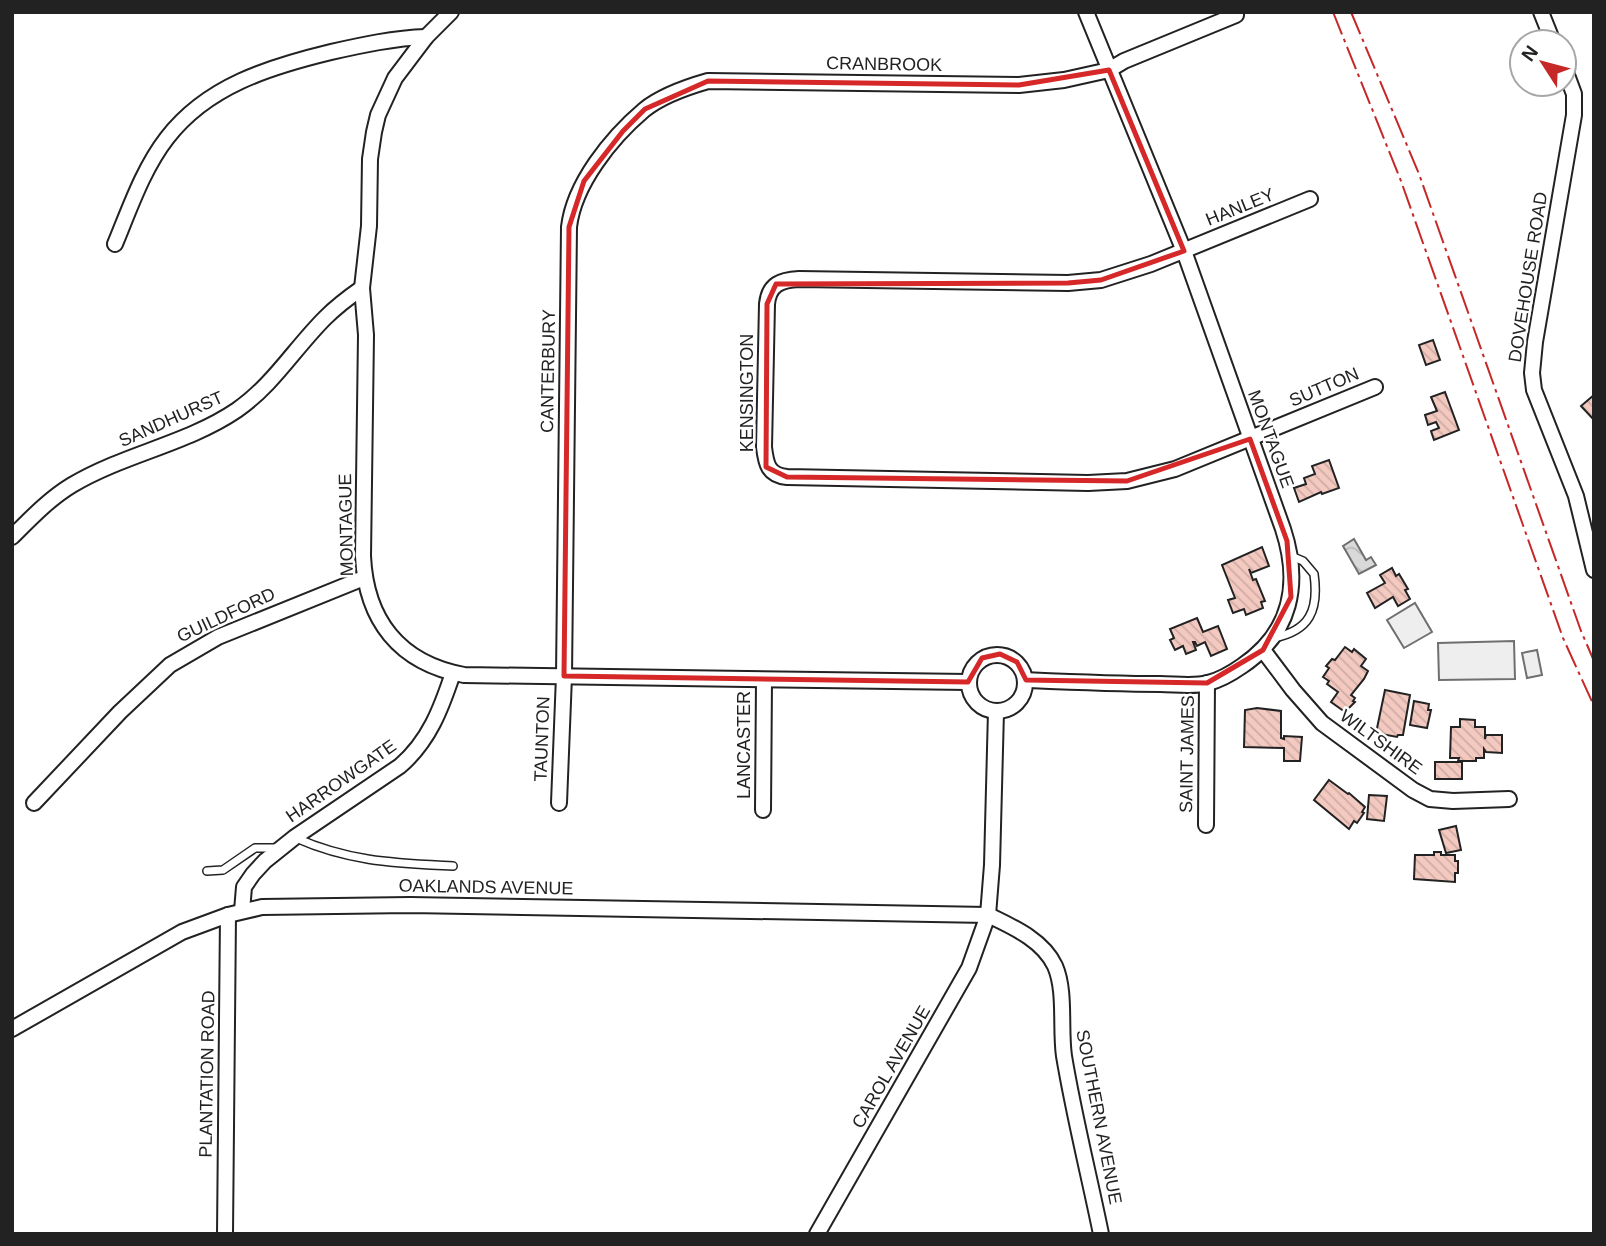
<svg xmlns="http://www.w3.org/2000/svg" width="1606" height="1246" font-family="Arial,sans-serif">
  <style>
    .pitch { fill: #eee; stroke: #6f6f6f; stroke-width: 2 }
    .water { fill: url(#water-waves); stroke: #6f6f6f; stroke-width: 2 }
    .building { fill: url(#building-back-hatch); stroke: #222; stroke-width: 2 }
    .lines { fill: none; stroke-linecap: round; stroke-linejoin: round }
    .service-casing { stroke: #222; stroke-width: 10 }
    .minor-casing { stroke: #222; stroke-width: 18 }
    .service { stroke: #fff; stroke-width: 7 }
    .minor { stroke: #fff; stroke-width: 14 }
    .power { stroke: #c62828; stroke-width: 2; stroke-dasharray: 24 5 3.5 5; stroke-linecap: butt }
    .marked { fill: none; stroke: #d62828; stroke-width: 5; stroke-linejoin: round }
    .labels { text-anchor: middle; dominant-baseline: central; stroke-width: 5; stroke-linejoin: round; paint-order: stroke }
    .street-label { font-size: 18px; fill: #222; stroke: #fff }
  </style>
  <defs>
    <pattern id="water-waves" width="16" height="10" patternUnits="userSpaceOnUse" patternTransform="scale(1.75)"><rect width="16" height="10" fill="#d9d9d9"/><path d="M0 5q4-4 8 0t8 0" fill="none" stroke="#bababa"/></pattern>
    <pattern id="building-back-hatch" width="6" height="6" patternUnits="userSpaceOnUse" patternTransform="scale(1.75)"><rect width="6" height="6" fill="#f3c9c0"/><path d="M-1 5l2 2M0 0l6 6M5-1l2 2" fill="none" stroke="#d0aca5"/></pattern>
  </defs>
  <rect width="100%" height="100%" fill="#fff"/>
  <g class="pitch">
    <path d="M1415,603l17,29 -28,16 -17,-28z"/>
    <path d="M1514,641l1,38 -76,1 -1,-37z"/>
    <path d="M1537,650l5,25 -15,3 -5,-25z"/>
  </g>
  <path class="water" d="M1354,539l12,21 5,-3 5,8 -17,9 -16,-28z"/>
  <g class="building">
    <path d="M1433,340l7,20 -14,5 -7,-20z"/>
    <path d="M1445,392l14,38 -25,10 -3,-9 8,-3 -3,-6 -8,3 -3,-10 12,-4 -6,-14z"/>
    <path d="M1594,395v25l-13,-14z"/>
    <path d="M1329,460l10,28 -17,6 -1,-2 -22,10 -5,-14 12,-4 -2,-6 11,-4 -3,-8z"/>
    <path d="M1262,547l7,19 -18,7 -2,-4 4,11 3,-1 9,22 -4,1 2,6 -17,7 -2,-6 -11,4 -5,-13 7,-2 -13,-33z"/>
    <path d="M1392,568l4,8 3,-2 9,15 -3,1 5,9 -12,7 -5,-9 -18,11 -8,-15 18,-10 -5,-8z"/>
    <path d="M1197,618l6,14 15,-6 9,23 -16,7 -6,-14 -8,4 -2,-4h-2l3,8 -10,4 -3,-8 -8,4 -5,-10 4,-2 -4,-9z"/>
    <path d="M1345,647l7,5 2,-3 12,10 -5,7 7,5 -4,8 -13,16 4,3 -2,3 2,1 -10,10 -14,-10 7,-10 -11,-8 2,-3 -6,-4 6,-9 -3,-2 6,-7 3,1z"/>
    <path d="M1385,690l25,5 -7,40h-5l-1,2 -21,-4z"/>
    <path d="M1414,701l15,3 -1,6h3l-4,18 -17,-3z"/>
    <path d="M1257,708l24,3v27l3,1v-3l18,1 -2,24h-16v-13l-40,-1 1,-37z"/>
    <path d="M1460,719l15,1v7h10v12l1,-4h16v18l-16,-1 -2,-3v9h-8v3h-18l1,-3h-9l1,-31h9z"/>
    <rect x="1435" y="762" width="27" height="17"/>
    <path d="M1329,780l19,14 1,-1 16,14 -3,5 2,1 -7,10 -3,-2 -5,8 -35,-29z"/>
    <path d="M1369,795l18,1 -3,25 -17,-2z"/>
    <path d="M1456,826l5,24 -15,3 -7,-23z"/>
    <path d="M1434,852h7v3h14v6h3v12h-3v9l-41,-3 1,-24h19z"/>
  </g>
  <g class="lines">
    <defs>
      <g id="service">
        <path d="M1273,638c37,-7 46,-28 41,-64l-11,-13 -12,-5"/>
        <path d="M296,838c54,24 100,25 157,28"/>
        <path d="M207,871l16,-1 32,-22h24"/>
      </g>
      <g id="minor">
        <path d="M451,12l-25,25 -31,41 -17,37 -4,17 -4,27 -1,67 -7,62 4,47 -3,221c3,64 36,107 101,119l504,7"/>
        <path d="M1541,12l12,30"/>
        <path d="M1564,67l10,27v21l-39,227 -3,31 2,17 42,106 18,74"/>
        <path d="M1310,199l-159,65 -50,16 -33,3 -269,-4c-18,1 -30,5 -32,25l-3,143c2,17 4,28 23,30l301,6 39,-2 48,-12 200,-82"/>
        <path d="M115,244c15,-36 28,-75 52,-106 40,-52 102,-71 164,-86 31,-7 63,-14 95,-15"/>
        <path d="M12,537c19,-19 37,-38 60,-52 52,-31 115,-41 165,-75 36,-25 57,-61 88,-92 11,-11 24,-21 37,-30"/>
        <path d="M1263,650l30,40 29,33 91,67 17,9 23,2 56,-2"/>
        <circle cx="997" cy="683" r="28"/>
        <path d="M1026,680c45,2 89,4 134,4 15,0 34,3 48,-1 12,-3 24,-10 34,-17 49,-33 59,-82 41,-137l-99,-278 -98,-239"/>
        <path d="M34,803l86,-91 50,-47 48,-28 146,-59"/>
        <path d="M559,803l5,-127 5,-449c5,-43 42,-89 75,-117 17,-14 43,-23 64,-29l311,4 45,-5 45,-10 15,-9 112,-46"/>
        <path d="M763,810l1,-129"/>
        <path d="M1206,825l1,-142"/>
        <path d="M242,911l2,-24 9,-13 12,-13 30,-24 105,-71c29,-25 41,-57 53,-93"/>
        <path d="M12,1029l170,-97 46,-17 34,-8 148,-2 578,10c25,12 55,25 67,51 11,25 5,63 9,90 10,60 25,119 37,178"/>
        <path d="M225,1234l3,-319"/>
        <path d="M817,1234l152,-266 19,-53 4,-50 4,-154"/>
      </g>
    </defs>
    <use href="#service" class="service-casing"/>
    <use href="#minor" class="minor-casing"/>
    <use href="#service" class="service"/>
    <use href="#minor" class="minor"/>
    <g class="power">
      <path d="M1333,12l68,169 162,457 31,68"/>
      <path d="M1351,12l68,162 162,457 13,30"/>
    </g>
  </g>
  <path class="marked" d="M1109,70l75,181 -83,29 -33,3 -292,1 -9,20 -1,163 21,10 340,4 123,-42 37,102 4,56 -28,53 -56,33 -181,-3 -9,-18 -17,-8 -18,4 -14,24 -404,-6 5,-449 15,-46 39,-50 22,-22 63,-28 311,4z"/>
  <g class="labels">
    <g class="street-label">
      <text transform="translate(884 64) rotate(1)">CRANBROOK</text>
      <text transform="translate(1240 207) rotate(-22)">HANLEY</text>
      <text transform="translate(1528 277) rotate(-81)">DOVEHOUSE ROAD</text>
      <text transform="translate(548 371) rotate(-89)">CANTERBURY</text>
      <text transform="translate(1324 387) rotate(-23)">SUTTON</text>
      <text transform="translate(747 393) rotate(-90)">KENSINGTON</text>
      <text transform="translate(171 419) rotate(-24)">SANDHURST</text>
      <text transform="translate(1271 439) rotate(70)">MONTAGUE</text>
      <text transform="translate(346 525) rotate(-91)">MONTAGUE</text>
      <text transform="translate(226 615) rotate(-25)">GUILDFORD</text>
      <text transform="translate(542 739) rotate(-88)">TAUNTON</text>
      <text transform="translate(1381 742) rotate(36)">WILTSHIRE</text>
      <text transform="translate(744 745) rotate(-90)">LANCASTER</text>
      <text transform="translate(1187 754) rotate(-89)">SAINT JAMES</text>
      <text transform="translate(341 781) rotate(-35)">HARROWGATE</text>
      <text transform="translate(486 887) rotate(1)">OAKLANDS AVENUE</text>
      <text transform="translate(891 1067) rotate(-60)">CAROL AVENUE</text>
      <text transform="translate(207 1074) rotate(-89)">PLANTATION ROAD</text>
      <text transform="translate(1099 1117) rotate(79)">SOUTHERN AVENUE</text>
    </g>
  </g>
  <rect width="1606" height="1246" fill="none" stroke="#222222" stroke-width="28"/>
  <g transform="translate(1543 63) rotate(306)"><circle r="33" fill="#ffffff" stroke="#a7a7a7" stroke-width="2"/>
  <path d="M0-5L12 26L0 18L-12 26Z" fill="#c62828"/>
  <text y="-10" font-size="19" font-weight="bold" text-anchor="middle" fill="#222222">N</text>
  </g>
</svg>
